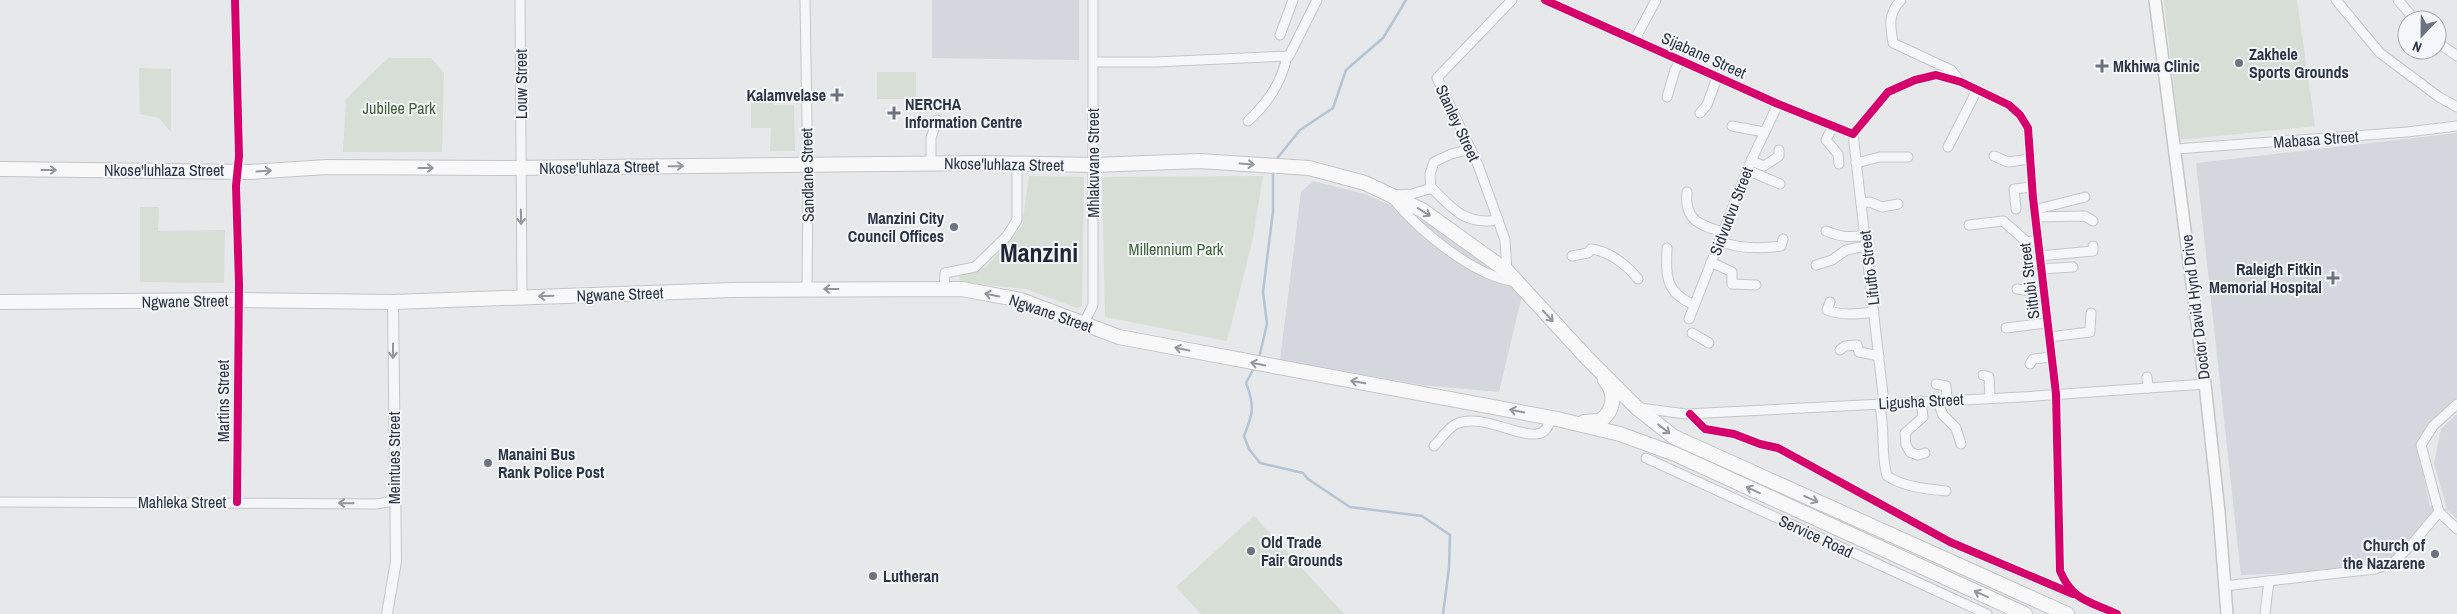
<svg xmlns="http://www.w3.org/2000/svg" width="2457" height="614" font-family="'Archivo Narrow',sans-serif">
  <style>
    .built { fill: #d4d7dd }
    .green { fill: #d6ded6 }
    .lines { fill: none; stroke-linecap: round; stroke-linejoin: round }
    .stream { stroke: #b4c4d5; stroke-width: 2.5 }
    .minor-casing { stroke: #c4c6c8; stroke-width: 11 }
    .tertiary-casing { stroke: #c4c6c8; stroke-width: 12 }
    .secondary-casing { stroke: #c4c6c8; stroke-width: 14 }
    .primary-casing { stroke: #c2c5c8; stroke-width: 16 }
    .minor { stroke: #f5f6f7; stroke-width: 9 }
    .tertiary { stroke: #f5f6f7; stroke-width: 10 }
    .secondary { stroke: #f8f8f8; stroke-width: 11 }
    .primary { stroke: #f8f8f8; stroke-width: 14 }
    .cycleway-casing { stroke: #f4f6f9; stroke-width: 11 }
    .cycleway { stroke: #d6006c; stroke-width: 8 }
    .oneway { stroke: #92969e }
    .oneway2 { stroke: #90959e }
    .poi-dot { fill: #6c737f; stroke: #f4f6f9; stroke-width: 2 }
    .labels { text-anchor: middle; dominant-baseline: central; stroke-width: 4; stroke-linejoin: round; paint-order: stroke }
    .poi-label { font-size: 16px; font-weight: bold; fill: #2b3445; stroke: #f4f6f9; text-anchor: start }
    .street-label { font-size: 16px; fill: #2b3445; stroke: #f4f6f9 }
    .park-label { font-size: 16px; fill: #3f6138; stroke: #f4f6f9 }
    .town-label { font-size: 26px; font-weight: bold; fill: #1d2536; stroke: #f4f6f9 }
  </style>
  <rect width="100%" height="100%" fill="#e6e8ea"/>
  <g class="built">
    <path d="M932,0h147v60l-147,-2z"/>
    <path d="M2457,133v277l-39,38 12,58 17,3 -13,-46 7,-34 16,-15v105l-10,-9 -42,49 -79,13 -85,3 -45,-412z"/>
    <path d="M1313,181l52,13 65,29 49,33 43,39 -23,97 -77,-7 -142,-25 21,-168z"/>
  </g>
  <g class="green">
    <path d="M2164,0h133l18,126 -135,14z"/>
    <path d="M388,58h43l13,15 -2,79h-99l3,-53z"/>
    <path d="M139,68l32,1v63l-12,-14 -19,-4z"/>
    <rect x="877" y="72" width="39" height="27"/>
    <path d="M751,93h23v12h20l1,46h-25l1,-23h-20z"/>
    <path d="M1029,176l55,1 -2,129 -5,2 -51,-19 -66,-7 -1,-8 27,-7 36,-41z"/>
    <path d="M1263,176l-10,62 -26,103 -122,-24 -3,-140z"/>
    <path d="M140,207h19l-1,24 67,-1 -1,53 -84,-1z"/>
    <path d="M1254,516l90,98h-143l-25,-27z"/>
  </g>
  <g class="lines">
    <g class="stream">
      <path d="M1275,161l25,-31 33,-22 13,-38 37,-32 23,-38"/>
      <path d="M1259,358l8,-34 -4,-32 10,-81v-40"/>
      <path d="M1254,368l-8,15c9,23 7,31 -2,53l5,13 11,14 43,10 5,6 42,28 72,9 28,19 -1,33 -6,46"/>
    </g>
    <defs>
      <g id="minor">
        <path d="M235,0l4,156 -3,30 3,99 -2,217"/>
        <path d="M520,0l2,297"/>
        <path d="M805,0l3,182 -1,107"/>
        <path d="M1545,0l233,104 75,30"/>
        <path d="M1901,0c-13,14 -11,25 -8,43l58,27 10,12"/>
        <path d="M2336,0l44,53 59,44 18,10"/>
        <path d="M2398,0l17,20"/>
        <path d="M1280,35l13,-35"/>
        <path d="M1635,39l21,-39"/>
        <path d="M2437,42l20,14"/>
        <path d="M1094,62h61l134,-6 28,-56"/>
        <path d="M1667,97l8,-27 6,-10"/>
        <path d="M1700,113l7,-8 11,-30"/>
        <path d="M1248,121c20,-18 34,-39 39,-65"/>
        <path d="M1732,126l32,6"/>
        <path d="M1833,126l-7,14 12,14 1,10"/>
        <path d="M1853,134l35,-42 27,-12 21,-5 25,7 48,23 11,10 8,13 5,70 23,196 4,177c13,30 29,30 57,43"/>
        <path d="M1853,134l31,269"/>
        <path d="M1948,147l29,-57"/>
        <path d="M2176,149l231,-17 50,-6"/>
        <path d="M1994,156l14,6 22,-3"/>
        <path d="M1751,161l13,5 15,-10v-6"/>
        <path d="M931,163v-25l6,-18"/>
        <path d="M1856,163l24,-6h28"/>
        <path d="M1747,170l33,14"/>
        <path d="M1431,189l-1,-15 4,-12 17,-8 20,-5"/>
        <path d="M1687,192c-3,28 12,33 36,40"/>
        <path d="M1394,195l18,-1 20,-6c21,22 34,37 66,32"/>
        <path d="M1393,199c27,32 81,78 124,83"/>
        <path d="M1861,203l9,-1 12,5 16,-3"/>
        <path d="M2016,209l-2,-20 18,-2"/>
        <path d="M2034,210l51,-13"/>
        <path d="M2035,217l50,-1 8,5"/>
        <path d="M1969,225l34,-4 24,21 10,-2"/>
        <path d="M1826,231c14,6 24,7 39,4"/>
        <path d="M1719,241c20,8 41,8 62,5l2,-7"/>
        <path d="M1667,248c-1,29 -2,44 27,57"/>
        <path d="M1572,256l16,-3 3,-4c18,2 36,16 47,30"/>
        <path d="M2039,256l54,-5v-5"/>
        <path d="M1711,262l21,10v12l24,1"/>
        <path d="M1816,265l16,-5 14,-10 20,-4"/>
        <path d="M2041,269l32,-2"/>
        <path d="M1507,271l-2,-31 -7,-20 -20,-55 -41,-87 75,-78"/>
        <path d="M944,289l1,-16 30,-6 32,-31 10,-16v-56"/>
        <path d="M2017,289l13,2 13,-1"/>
        <path d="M1830,302l-3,8c15,6 31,4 47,2"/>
        <path d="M1689,319l62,-158 27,-57"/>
        <path d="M1083,325l10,-20v-305"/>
        <path d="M2006,328l41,-5"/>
        <path d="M1692,333l17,10"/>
        <path d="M2049,337l41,-5 1,-19"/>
        <path d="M1840,350l5,-4 12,-1 2,7 20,4"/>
        <path d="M2030,364l3,-5 19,-2"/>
        <path d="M1983,375l6,2 1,21"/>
        <path d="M2147,377l1,11"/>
        <path d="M1936,384l10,2 1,14"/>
        <path d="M1937,400l6,15 13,13 5,16"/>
        <path d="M1921,401l2,16 -18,16 1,12 4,7 8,3 7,-2"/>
        <path d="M1879,403c7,25 1,49 8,73 17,11 39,13 59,15"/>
        <path d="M2457,404l-24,22 -12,19 18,67 18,17"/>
        <path d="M1640,408l46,6 336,-17 183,-13"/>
        <path d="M1690,414l15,15 29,5 26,10 18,4 172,94 120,51"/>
        <path d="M1434,446c6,-6 14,-18 22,-22 26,-12 66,16 85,9 7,-3 8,-10 11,-16"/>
        <path d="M1646,458l341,156"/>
        <path d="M0,502l376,2 18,-3"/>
        <path d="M2224,586l151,-17 18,-6 19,-19 27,-32"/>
        <path d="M2265,613l4,-32"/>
      </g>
      <path id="tertiary" d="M387,614l9,-53 -3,-259"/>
      <path id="secondary" d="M2155,0l50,384 14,128 8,102"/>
      <g id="primary">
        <path d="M0,169l250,3 77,-5 176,1 480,-5 111,2 105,-4 110,7 56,15 57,27 85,61 80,87 50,50 37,29 393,177"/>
        <path d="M0,302l238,-2 155,2 339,-12 230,-1 59,11 98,37 438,82 63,15 55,20 350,160"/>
        <path d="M1584,422l16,-1c14,-10 17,-27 5,-41"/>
      </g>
    </defs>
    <use href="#minor" class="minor-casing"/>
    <use href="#tertiary" class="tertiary-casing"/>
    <use href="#secondary" class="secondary-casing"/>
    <use href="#primary" class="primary-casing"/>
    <use href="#minor" class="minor"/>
    <use href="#tertiary" class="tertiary"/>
    <use href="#secondary" class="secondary"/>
    <use href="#primary" class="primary"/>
    <defs>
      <g id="cycleway">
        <path d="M235,0l4,156 -3,30 3,99 -2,217"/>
        <path d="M1545,0l233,104 75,30 35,-42 27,-12 21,-5 25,7 48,23 11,10 8,13 5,70 23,196 4,177c13,30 29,30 57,43"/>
        <path d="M1690,414l15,15 29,5 26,10 18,4 172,94 123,52"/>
      </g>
    </defs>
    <use href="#cycleway" class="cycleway-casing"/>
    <use href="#cycleway" class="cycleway"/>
  </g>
  <defs><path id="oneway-shaft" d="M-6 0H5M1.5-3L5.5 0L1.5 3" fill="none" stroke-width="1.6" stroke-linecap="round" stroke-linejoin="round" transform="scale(1.25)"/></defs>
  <g class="oneway">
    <use href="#oneway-shaft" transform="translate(1247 164) rotate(4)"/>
    <use href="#oneway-shaft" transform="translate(676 166) rotate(-1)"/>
    <use href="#oneway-shaft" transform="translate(426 168)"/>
    <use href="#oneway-shaft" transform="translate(49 170)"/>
    <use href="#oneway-shaft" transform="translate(264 171) rotate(-4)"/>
    <use href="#oneway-shaft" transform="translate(1424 212) rotate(32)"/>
    <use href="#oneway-shaft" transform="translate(831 289) rotate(-180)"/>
    <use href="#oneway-shaft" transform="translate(992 295) rotate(-169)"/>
    <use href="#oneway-shaft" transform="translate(546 296) rotate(178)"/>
    <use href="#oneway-shaft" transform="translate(1548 316) rotate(47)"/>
    <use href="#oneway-shaft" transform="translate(1182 349) rotate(-169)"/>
    <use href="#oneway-shaft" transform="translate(1258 364) rotate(-169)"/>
    <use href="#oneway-shaft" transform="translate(1358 382) rotate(-170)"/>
    <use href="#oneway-shaft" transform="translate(1517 411) rotate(-169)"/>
    <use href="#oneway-shaft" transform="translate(1664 429) rotate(38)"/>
    <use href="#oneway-shaft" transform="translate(1753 490) rotate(-155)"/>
    <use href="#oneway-shaft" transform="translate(1811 499) rotate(24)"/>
    <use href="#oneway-shaft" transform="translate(1981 594) rotate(-156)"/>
  </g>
  <g class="oneway2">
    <use href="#oneway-shaft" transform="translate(521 217) rotate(89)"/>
    <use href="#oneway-shaft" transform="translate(393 351) rotate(90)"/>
    <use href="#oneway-shaft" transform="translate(346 503) rotate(-179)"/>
  </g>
  <g class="poi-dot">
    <circle cx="2239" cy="63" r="5"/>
    <path d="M2099.5 58.5h5v5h5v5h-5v5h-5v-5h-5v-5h5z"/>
    <path d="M834.5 87.5h5v5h5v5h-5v5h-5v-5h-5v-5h5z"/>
    <path d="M891.5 105.5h5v5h5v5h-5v5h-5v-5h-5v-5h5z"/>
    <circle cx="954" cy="227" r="5"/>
    <path d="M2330.5 270.5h5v5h5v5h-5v5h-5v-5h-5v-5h5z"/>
    <circle cx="488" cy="463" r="5"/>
    <circle cx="1251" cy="551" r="5"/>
    <circle cx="2435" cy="554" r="5"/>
    <circle cx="873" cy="576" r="5"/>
  </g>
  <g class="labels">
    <g class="poi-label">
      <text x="2249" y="54">Zakhele<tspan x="2249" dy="18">Sports Grounds</tspan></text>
      <text x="2113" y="66">Mkhiwa Clinic</text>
      <text x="826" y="95" text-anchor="end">Kalamvelase</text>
      <text x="905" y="104">NERCHA<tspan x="905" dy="18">Information Centre</tspan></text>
      <text x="944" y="218" text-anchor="end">Manzini City<tspan x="944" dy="18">Council Offices</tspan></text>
      <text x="2322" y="269" text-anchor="end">Raleigh Fitkin<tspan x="2322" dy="18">Memorial Hospital</tspan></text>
      <text x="498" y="454">Manaini Bus<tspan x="498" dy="18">Rank Police Post</tspan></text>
      <text x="1261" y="542">Old Trade<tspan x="1261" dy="18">Fair Grounds</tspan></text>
      <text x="2425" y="545" text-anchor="end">Church of<tspan x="2425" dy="18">the Nazarene</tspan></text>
      <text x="883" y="576">Lutheran</text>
    </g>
    <g class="street-label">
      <text transform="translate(1704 55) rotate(24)">Sijabane Street</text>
      <text transform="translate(521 84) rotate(-90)">Louw Street</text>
      <text transform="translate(1458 123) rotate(65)">Stanley Street</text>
      <text transform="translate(2316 139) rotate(-4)">Mabasa Street</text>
      <text transform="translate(1093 163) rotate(-90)">Mhlakuvane Street</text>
      <text transform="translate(1004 164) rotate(1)">Nkose'luhlaza Street</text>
      <text transform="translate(599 167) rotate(-1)">Nkose'luhlaza Street</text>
      <text x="164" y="170">Nkose'luhlaza Street</text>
      <text transform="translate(807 175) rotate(-91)">Sandlane Street</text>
      <text transform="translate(1731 211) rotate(-69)">Sidvudvu Street</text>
      <text transform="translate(1869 268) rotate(-97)">Lifutfo Street</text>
      <text transform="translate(2029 281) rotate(-97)">Sitfubi Street</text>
      <text transform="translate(620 294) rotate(-2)">Ngwane Street</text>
      <text transform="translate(185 301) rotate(-1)">Ngwane Street</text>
      <text transform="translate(2195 307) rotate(-97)">Doctor David Hynd Drive</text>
      <text transform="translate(1051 313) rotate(19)">Ngwane Street</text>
      <text transform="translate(223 401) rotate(-90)">Martins Street</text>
      <text transform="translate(1921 401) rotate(-3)">Ligusha Street</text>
      <text transform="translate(394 458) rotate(-90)">Meintues Street</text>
      <text x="182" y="502">Mahleka Street</text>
      <text transform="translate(1816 536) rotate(25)">Service Road</text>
    </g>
    <g class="park-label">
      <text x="399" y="108">Jubilee Park</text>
      <text x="1176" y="249">Millennium Park</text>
    </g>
    <g class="town-label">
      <text x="1039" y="252">Manzini</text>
    </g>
  </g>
  <g transform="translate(2422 35) rotate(202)"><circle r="24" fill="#f4f6f9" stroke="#a4a8b1"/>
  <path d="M0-4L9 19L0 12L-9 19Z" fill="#6c737f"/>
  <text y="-8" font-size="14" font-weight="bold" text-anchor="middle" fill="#2b3445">N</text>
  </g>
</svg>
